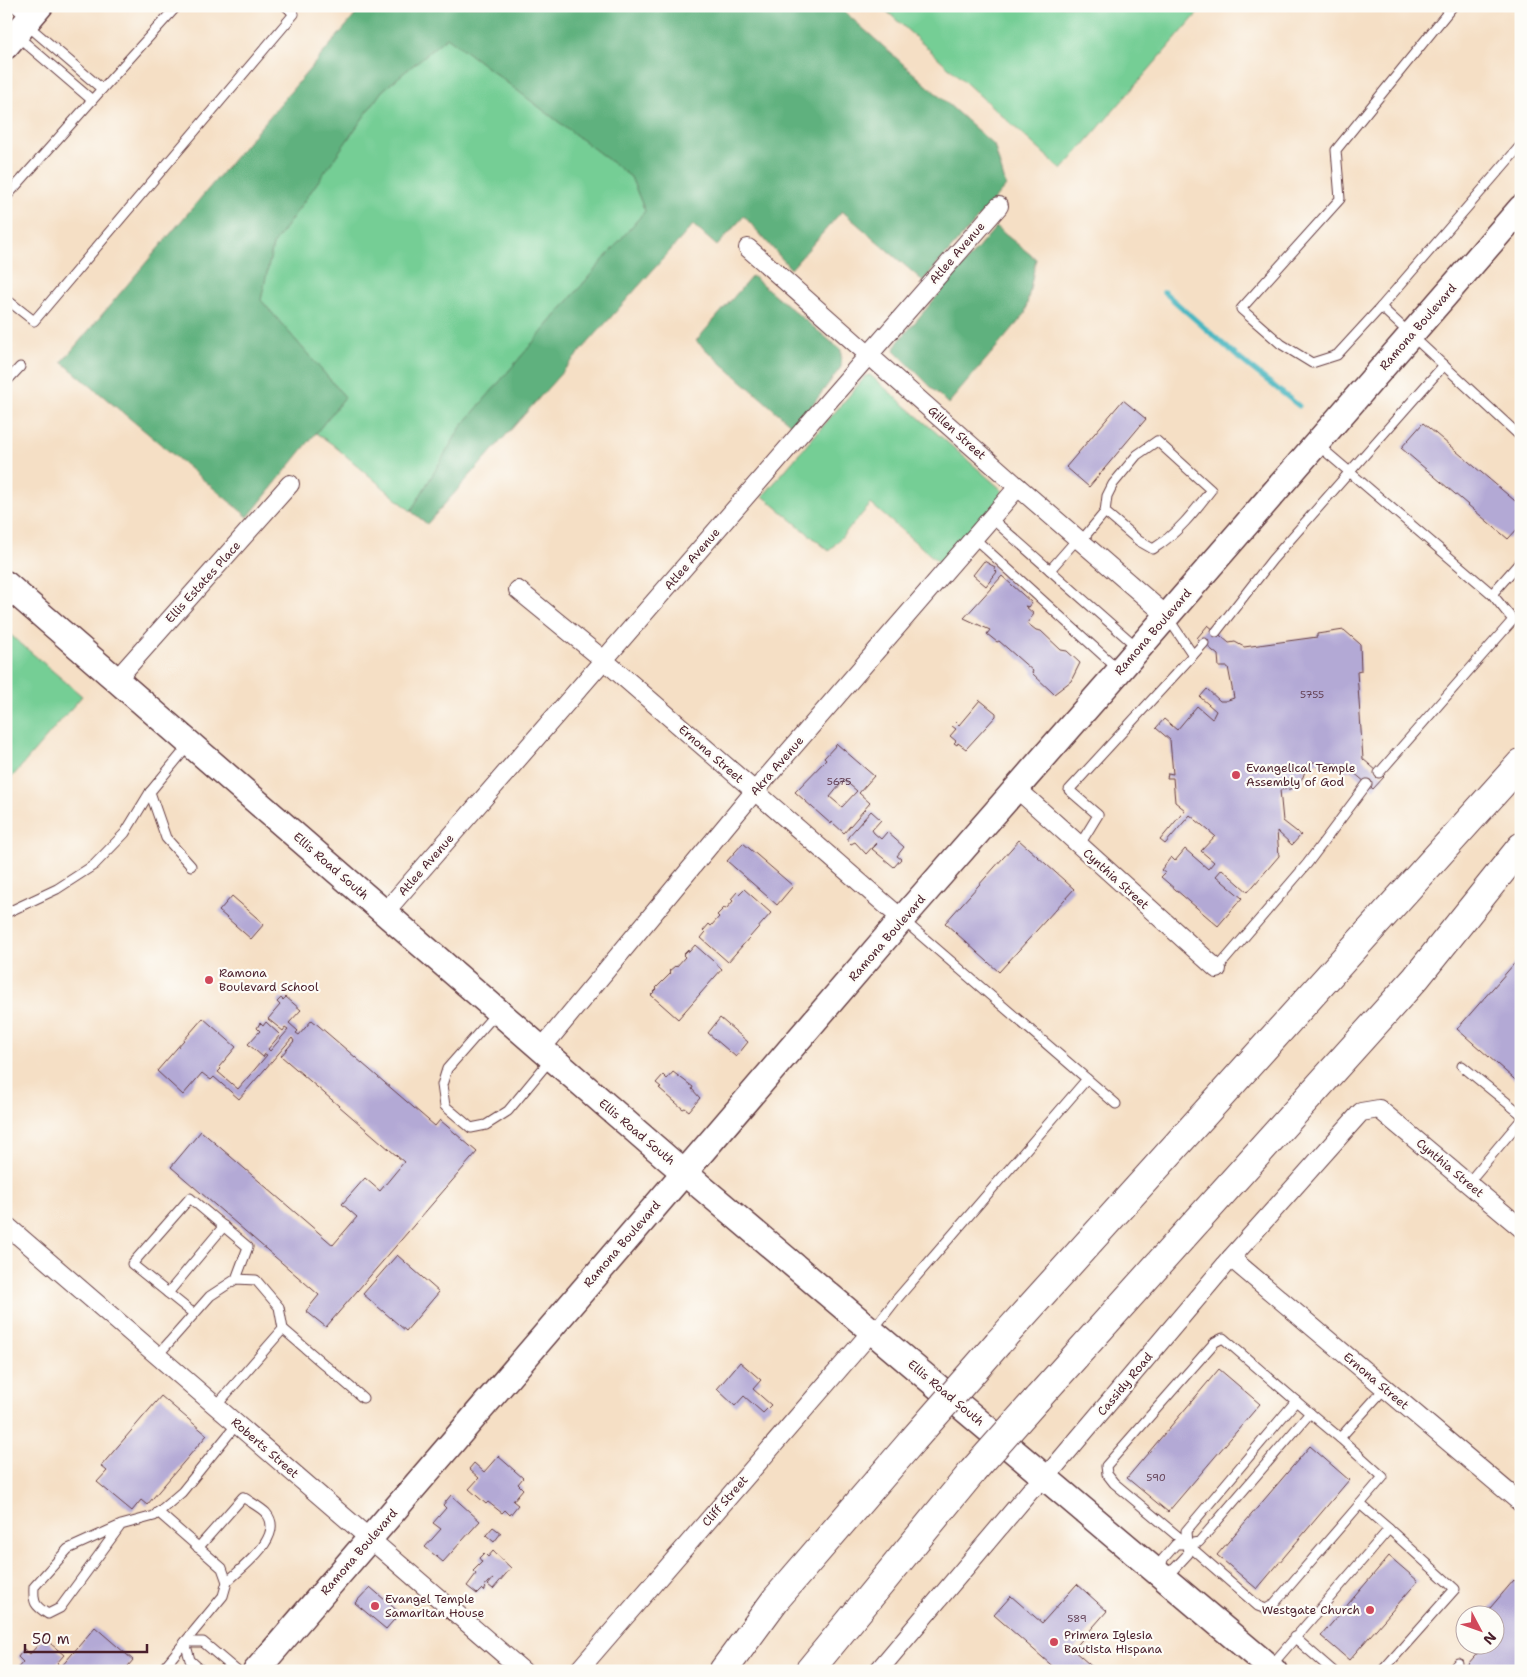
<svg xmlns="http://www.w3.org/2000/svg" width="1527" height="1677" font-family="'Shantell Sans',sans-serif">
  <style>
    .green { fill: #74ce95; stroke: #5f7660 }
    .forest { fill: #5fb17e; stroke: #546854 }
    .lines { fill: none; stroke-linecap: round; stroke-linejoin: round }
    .stream { stroke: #47b6c0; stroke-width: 5 }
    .building { fill: #b3a9d5; fill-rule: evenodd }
    .lane-casing { stroke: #643c42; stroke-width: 11 }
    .street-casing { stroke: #643c42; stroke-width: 20 }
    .secondary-casing { stroke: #643c42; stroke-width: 28 }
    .highway-casing { stroke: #643c42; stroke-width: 30 }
    .lane { stroke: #fff; stroke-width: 9 }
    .street { stroke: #fff; stroke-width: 18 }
    .secondary { stroke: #fff; stroke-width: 25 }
    .highway { stroke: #fff; stroke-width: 28 }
    .highway-bridge-casing { stroke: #643c42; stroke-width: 30; stroke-linecap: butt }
    .highway-bridge { stroke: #fff; stroke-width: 28 }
    .poi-dot { fill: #d1495b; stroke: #fdfcf7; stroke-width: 2 }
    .labels { text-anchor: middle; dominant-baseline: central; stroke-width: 4.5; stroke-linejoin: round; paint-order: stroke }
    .number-label { font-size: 10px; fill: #644256 }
    .street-label { font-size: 12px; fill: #4a1f2b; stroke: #fdfcf7 }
    .poi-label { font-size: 12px; fill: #4a1f2b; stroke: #fdfcf7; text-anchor: start }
  </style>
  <rect width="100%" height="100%" fill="#fdfcf7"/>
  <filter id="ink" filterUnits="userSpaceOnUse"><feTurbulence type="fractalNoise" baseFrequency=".02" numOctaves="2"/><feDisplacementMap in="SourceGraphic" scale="10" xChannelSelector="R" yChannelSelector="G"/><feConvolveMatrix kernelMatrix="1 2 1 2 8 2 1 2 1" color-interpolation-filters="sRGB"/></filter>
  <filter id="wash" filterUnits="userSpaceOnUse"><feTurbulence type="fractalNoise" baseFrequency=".0096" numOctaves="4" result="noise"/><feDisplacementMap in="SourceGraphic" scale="20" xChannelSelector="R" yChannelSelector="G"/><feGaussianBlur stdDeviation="1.12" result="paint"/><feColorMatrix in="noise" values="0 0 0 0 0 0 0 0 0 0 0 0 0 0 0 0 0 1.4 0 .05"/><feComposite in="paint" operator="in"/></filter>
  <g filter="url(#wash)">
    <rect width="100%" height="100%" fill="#f5dfc5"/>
    <g class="green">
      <path d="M881,6h323l-142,164z"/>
      <path d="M447,37l184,140 14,34 -184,216 -50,84 -79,-67 -16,-11 29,-36 -84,-97 12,-55 109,-154z"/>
      <path d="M870,375l132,115 -1,8 -59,67 -71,-61 -42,47 -66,-55 103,-120z"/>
      <path d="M6,631l76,65 -76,88z"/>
    </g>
    <g class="forest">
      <path d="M363,6h475l156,139 12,41 -83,95 -81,-70 -51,58 -47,-53 -27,30 -24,-21 -266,299 -16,-13 50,-84 184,-216 -14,-34 -184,-140 -65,54 -109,154 -12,55 84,97 -97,120 -186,-155z"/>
      <path d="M996,227l40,32 -11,55 -77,90 -54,-54 4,-8z"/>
      <path d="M752,276l89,74v17l-46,61 -99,-87z"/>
    </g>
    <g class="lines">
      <path class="stream" d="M1164,292l76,67 59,47"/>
    </g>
    <g id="blocks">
      <g class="building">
        <path d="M1123,400l23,19 -57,68 -23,-20z"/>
        <path d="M1423,423l98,83v19l-13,14 -107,-91z"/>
        <path d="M984,561l11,6 -1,2 3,3 -11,14 -13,-11z"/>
        <path d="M1002,576l30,27 -3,4 -4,-1 9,8 -7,9 9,7 5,1 20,19 6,1 13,12 -9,18 -17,13 -22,-21 1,-2 -34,-30 -2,1 -10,-8 3,-4 -26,-12z"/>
        <path d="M1208,625l21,18 6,-1 9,5 73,-10v-3l27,-4 16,14 1,27 -4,1 6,87 21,18 -11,12 -21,-18h-12l-1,-7 -31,-2 -5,15 -6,8 -7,4 -10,1 3,31 18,14 -9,10 -15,-14 2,25 -31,36 -26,-23 -6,7 26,22 -24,28 -57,-49 4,-4 -4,-3 10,-13 4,4 10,-12 23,20 6,-7 -13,-11 14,-15 -25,-21 -25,29 -5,-4 25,-30 -10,-8 -2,-24h-6l1,-5 5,1 -3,-34 -14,-12 8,-9 13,11 20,-24 15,13 4,-8 -16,-14 7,-8 13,12h5l9,-3 -6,-31h-9l-1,-12 -21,-17z"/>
        <path d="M980,700l16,13v3l-30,33 -8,-6 -1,2 -3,-2 2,-2 -6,-5 6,-7 -4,-3 4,-4 3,3z"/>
        <path d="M837,744l37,32 -15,17 11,10 -26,30 -12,-11 -1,2 -36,-32 31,-32 -2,-2zM844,780l13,11 -15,16 -12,-10z"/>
        <path d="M871,811l10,9 -9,10 2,3 7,6 6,-7 17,15 -7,9 4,3 -7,8 -22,-18 5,-5 -1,-1 -10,11 -11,-12 -4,2 -3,-3v-4z"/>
        <path d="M1019,840l55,49 -75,83 -54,-49z"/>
        <path d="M743,843l50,43 -16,19 -50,-44z"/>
        <path d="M744,889l27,24 -43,49 -27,-24 4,-5 -2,-2 6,-7 2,2 8,-9 -2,-2 7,-7 2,1 7,-8 -2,-2 6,-7 2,2z"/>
        <path d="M232,896l32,28 -13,15 -32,-28z"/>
        <path d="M695,945l27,24 -44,50 -27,-24 6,-6 -1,-1 15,-15 -2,-2 6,-5 1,1 9,-10 -2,-2 5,-5 1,2z"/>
        <path d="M1521,956v129l-64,-56z"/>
        <path d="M286,997l15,13 -12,13 9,8 -2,2 3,2 13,-15 123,106 5,-6 37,32 -151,175 -20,-16 13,-16 -148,-128 30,-36 132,114 24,-28 -15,-13 23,-26 15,13 24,-29 -123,-106 13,-15 -2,-3 -53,61 -25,-22 -3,3 -9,-7 -19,22 -26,-24 46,-53 33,29 -17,20 2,2 -3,3 20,17 29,-34 -2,-1 -2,3 -15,-13 12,-13 -3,-3 3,-5 3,3 3,-4 14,13 -12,14 2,2 18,-21 -3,-2 -2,3 -15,-12 12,-14 -3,-3 4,-4 2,2z"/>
        <path d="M720,1018l28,24 -12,15 -28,-24z"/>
        <path d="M673,1072l20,15 -1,2 8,9 -11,13 -4,-3 -2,1 -24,-21 2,-1 -5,-4 7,-8 4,4z"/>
        <path d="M397,1255l42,37 -33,39 -43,-37z"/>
        <path d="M740,1362l21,18 -8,9 18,16 -8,8 -19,-17 -9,10 -18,-17z"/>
        <path d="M1219,1369l41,35 -92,108 -41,-34z"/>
        <path d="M161,1396l46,39 -60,70 -6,-5 -9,11 -35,-29 10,-11 -6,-5z"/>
        <path d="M1310,1446l39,34 -92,109 -40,-34z"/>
        <path d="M498,1456l25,22 -5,6 5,5 -10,12 5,4 -8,10 -5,-5 -3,3 -14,-11 -2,2 -17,-15 10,-11 -10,-9 5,-6 10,9z"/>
        <path d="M451,1495l29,26 -37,41 -18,-15 16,-18 -8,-6 13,-15 -3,-3z"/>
        <path d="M493,1527l8,6 -7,9 -8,-7z"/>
        <path d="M493,1551l18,17 -18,21 -5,-4 5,-6 -9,7 2,2 -2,3 -2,-2 -5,5 -10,-8 9,-12 -3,-3 9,-9 -3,-4 5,-5 4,4z"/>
        <path d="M1389,1556l29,25 -69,79 -28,-24z"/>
        <path d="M1514,1580l7,6v85h-59l18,-21 -6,-6h20v-30h-9z"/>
        <path d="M1077,1584l30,27 -34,39 24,21h-39l-64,-56 17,-19 31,27z"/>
        <path d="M370,1587l30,26 -14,16 -31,-26z"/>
        <path d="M95,1627l38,33 -9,11h-109l8,-9 -5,-5 6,-8 6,5 14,-16 20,17 -7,8 4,4z"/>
      </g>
    </g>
  </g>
  <g filter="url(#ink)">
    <use href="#blocks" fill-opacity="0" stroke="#643c42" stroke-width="1"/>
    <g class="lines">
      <defs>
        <g id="lane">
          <path d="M13,6l16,13"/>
          <path d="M1453,6l-117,144 4,49 -99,110 40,35 31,19 25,-8 44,-48 140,130"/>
          <path d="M26,24l76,65"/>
          <path d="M16,35l76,65"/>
          <path d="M6,197l96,-108 75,-83"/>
          <path d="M6,299l28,22 260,-307 -8,-8"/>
          <path d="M1381,307l140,-162"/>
          <path d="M6,382l14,-15"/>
          <path d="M1318,445l174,149"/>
          <path d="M991,518l146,129"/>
          <path d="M974,538l144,131"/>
          <path d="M1081,541l24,-29 2,-16 6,-12 24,-29 20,-14 54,49c-17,22 -34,44 -58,59l-14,-8 -34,-29"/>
          <path d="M1050,570l28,-32"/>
          <path d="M1168,618l25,37"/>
          <path d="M1216,632l56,-72 172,-195"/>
          <path d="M1379,773l134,-153 -21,-26 29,-33"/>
          <path d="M150,792l16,46 25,28"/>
          <path d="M1079,846l19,-31 -29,-25 135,-147"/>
          <path d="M6,913l51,-24 37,-24 31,-32 25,-41 38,-46"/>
          <path d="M902,919l214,185"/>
          <path d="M1217,969l90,-105 60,-80"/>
          <path d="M497,1012l-50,57 -5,16 3,21 26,22 15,-3 22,-14 43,-52"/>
          <path d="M1462,1066l59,48"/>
          <path d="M1468,1183l53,-63"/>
          <path d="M168,1293l56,-67"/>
          <path d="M194,1314l-62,-50 58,-66 58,49 -12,32"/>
          <path d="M283,1329l80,69"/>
          <path d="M872,1331l24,-31 191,-221"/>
          <path d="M157,1356l53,-60 26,-17 20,1 23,27 4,22 -67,77"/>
          <path d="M1296,1401l14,12"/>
          <path d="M1340,1438l43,39 -23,27"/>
          <path d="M158,1512l64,56 5,14 -4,14 -62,75"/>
          <path d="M121,1525l-61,83 -12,6c-13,-8 -15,-11 -14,-27l34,-38 53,-24 33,-9 28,-24 55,-68"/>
          <path d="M1176,1544h11l1,10 -14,15 -14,5 3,-15z"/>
          <path d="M198,1548l45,-51c7,5 17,10 23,16 20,23 -24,54 -39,69"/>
          <path d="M1294,1637l39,34"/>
          <path d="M1270,1667l119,-138 -29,-25 -87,101 -7,4 -8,-3 -71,-62 -73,-61 -7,-9 -1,-8 109,-124 8,-4 73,63 -110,130 1,13 12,-2 111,-129 30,25 45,-50"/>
          <path d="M202,1671l-12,-11 -5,-18h18l34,29"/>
          <path d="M1382,1671l73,-82 -66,-60"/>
          <path d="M1451,1671l7,-8"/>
        </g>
        <g id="street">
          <path d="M748,248l270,239 149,129"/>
          <path d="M518,590l87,71 297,258"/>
          <path d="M116,680l174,-196"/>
          <path d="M1016,788l201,181"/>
          <path d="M385,912c206,-235 408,-472 614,-706"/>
          <path d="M541,1049l213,-257 264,-305"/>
          <path d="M6,1225l517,446"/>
          <path d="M1231,1258l290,245"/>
          <path d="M578,1671l294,-340"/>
          <path d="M878,1671l152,-180 16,-14 185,-219 130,-146 18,-3 142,119"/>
        </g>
        <g id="secondary">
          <path d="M6,46l34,-40"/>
          <path d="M6,584l661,574 607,513"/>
          <path d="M256,1671l646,-752 218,-249 401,-462"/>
        </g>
        <g id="highway">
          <path d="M998,1343l523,-580"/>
          <path d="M1037,1399l379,-421 105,-131"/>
          <path d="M723,1671l53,-72 137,-159"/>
          <path d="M809,1671l164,-200"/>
        </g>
      </defs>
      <use href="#lane" class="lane-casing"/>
      <use href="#street" class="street-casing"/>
      <use href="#secondary" class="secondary-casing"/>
      <use href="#highway" class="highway-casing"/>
      <use href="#lane" class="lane"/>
      <use href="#street" class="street"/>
      <use href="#secondary" class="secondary"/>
      <use href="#highway" class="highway"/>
      <defs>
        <g id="highway-bridge">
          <path d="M913,1440l85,-97"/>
          <path d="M973,1471l64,-72"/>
        </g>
      </defs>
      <use href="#highway-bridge" class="highway-bridge-casing"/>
      <use href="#highway-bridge" class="highway-bridge"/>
    </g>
  </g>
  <g class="poi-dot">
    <circle cx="1236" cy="775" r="5"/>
    <circle cx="209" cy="980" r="5"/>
    <circle cx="375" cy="1606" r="5"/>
    <circle cx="1370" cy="1610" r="5"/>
    <circle cx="1054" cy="1642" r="5"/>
  </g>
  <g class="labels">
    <g class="number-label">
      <text x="1312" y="694">5755</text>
      <text x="839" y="781">5675</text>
      <text x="1156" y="1477">590</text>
      <text x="1077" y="1618">589</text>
    </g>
    <g class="street-label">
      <text transform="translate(957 253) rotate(-49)">Atlee Avenue</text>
      <text transform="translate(1418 327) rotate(-49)">Ramona Boulevard</text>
      <text transform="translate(957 433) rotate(42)">Gillen Street</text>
      <text transform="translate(692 559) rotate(-49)">Atlee Avenue</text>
      <text transform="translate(203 582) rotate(-48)">Ellis Estates Place</text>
      <text transform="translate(1153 632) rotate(-49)">Ramona Boulevard</text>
      <text transform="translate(711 754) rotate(41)">Ernona Street</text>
      <text transform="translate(777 766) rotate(-49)">Akra Avenue</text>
      <text transform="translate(426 865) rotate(-49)">Atlee Avenue</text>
      <text transform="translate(331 866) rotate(41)">Ellis Road South</text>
      <text transform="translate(1116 879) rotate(42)">Cynthia Street</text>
      <text transform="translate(887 938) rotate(-49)">Ramona Boulevard</text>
      <text transform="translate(637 1132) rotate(40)">Ellis Road South</text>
      <text transform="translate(1450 1168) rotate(40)">Cynthia Street</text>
      <text transform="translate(622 1244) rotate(-49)">Ramona Boulevard</text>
      <text transform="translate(1376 1381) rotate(40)">Ernona Street</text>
      <text transform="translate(1125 1384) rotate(-50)">Cassidy Road</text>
      <text transform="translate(946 1393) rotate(40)">Ellis Road South</text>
      <text transform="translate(265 1448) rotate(41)">Roberts Street</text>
      <text transform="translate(725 1501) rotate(-49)">Cliff Street</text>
      <text transform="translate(359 1552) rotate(-49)">Ramona Boulevard</text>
    </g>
    <g class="poi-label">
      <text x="1246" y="768">Evangelical Temple<tspan x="1246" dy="14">Assembly of God</tspan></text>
      <text x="219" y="973">Ramona<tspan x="219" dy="14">Boulevard School</tspan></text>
      <text x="385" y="1599">Evangel Temple<tspan x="385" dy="14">Samaritan House</tspan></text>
      <text x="1360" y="1610" text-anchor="end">Westgate Church</text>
      <text x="1064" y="1635">Primera Iglesia<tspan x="1064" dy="14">Bautista Hispana</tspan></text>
    </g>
  </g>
  <rect width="1527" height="1677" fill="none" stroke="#fdfcf7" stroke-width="25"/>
  <g transform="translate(1480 1630) rotate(131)"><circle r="24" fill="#fdfcf7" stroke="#b5a4a5"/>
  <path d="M0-4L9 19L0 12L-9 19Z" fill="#d1495b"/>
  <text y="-8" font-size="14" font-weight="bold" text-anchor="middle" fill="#4a1f2b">N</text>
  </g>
  <path d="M25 1644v8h122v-8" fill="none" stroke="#4a1f2b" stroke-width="2.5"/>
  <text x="32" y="1644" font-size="15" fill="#4a1f2b" stroke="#fdfcf7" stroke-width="4" paint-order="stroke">50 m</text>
</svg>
